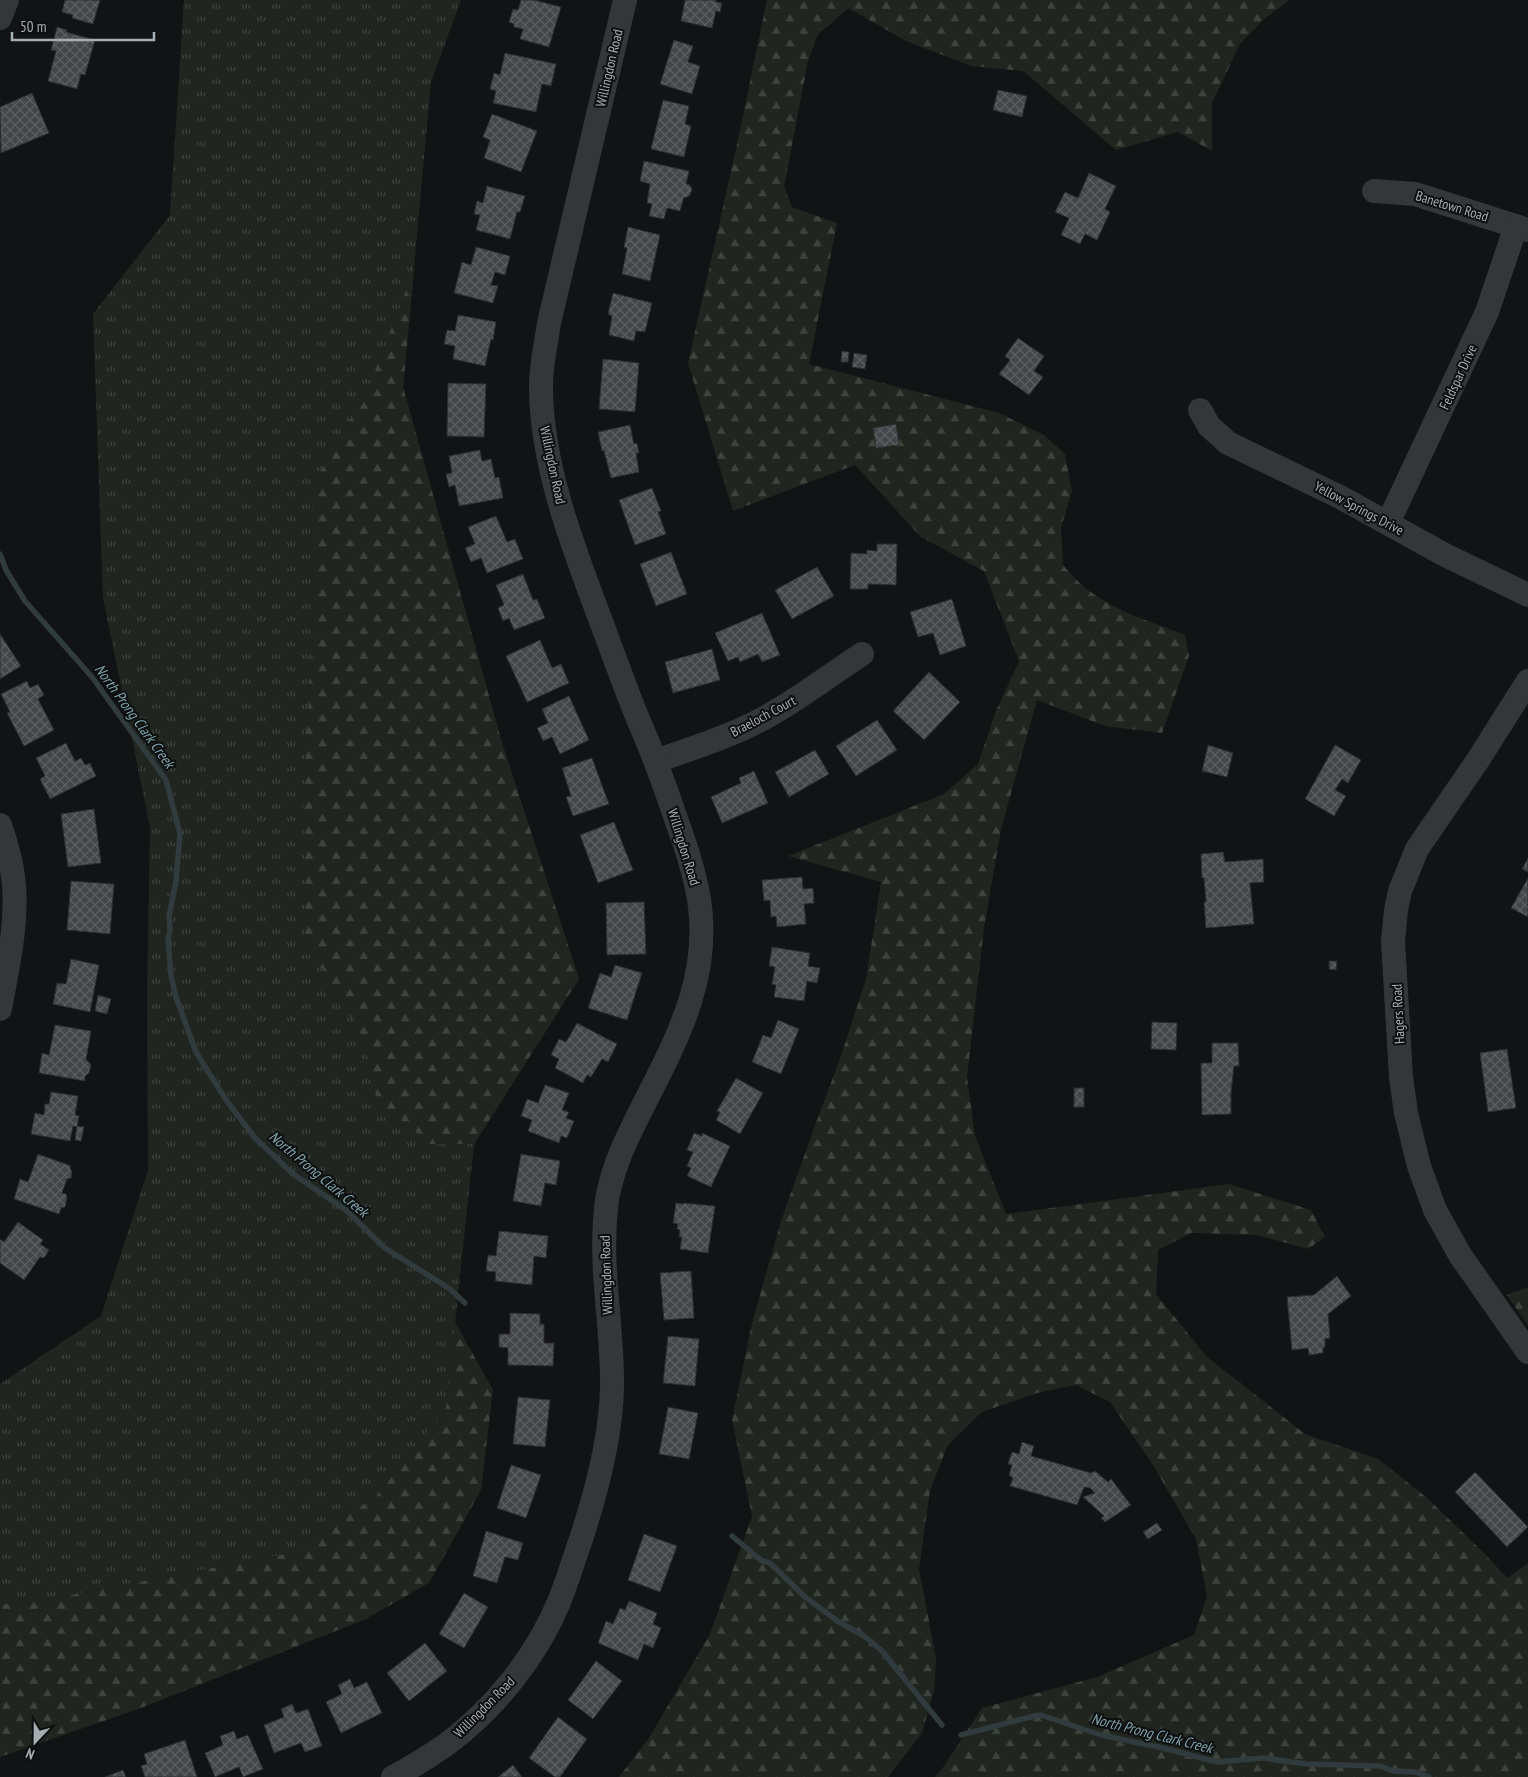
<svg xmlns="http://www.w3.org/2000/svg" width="1528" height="1777" font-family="'PT Sans Narrow',sans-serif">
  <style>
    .grass { fill: url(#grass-tufts) }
    .forest { fill: url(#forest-firs) }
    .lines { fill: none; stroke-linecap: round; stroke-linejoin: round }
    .stream { stroke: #2f3b3d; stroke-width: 5.5 }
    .building { fill: url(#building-cross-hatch); stroke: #2c2d2f }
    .minor { stroke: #343638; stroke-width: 24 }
    .labels { text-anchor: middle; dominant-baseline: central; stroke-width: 4; stroke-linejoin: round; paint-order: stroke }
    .street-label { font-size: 14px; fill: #a5aeb3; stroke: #0d0e0f }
    .water-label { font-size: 15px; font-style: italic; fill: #7fa4ab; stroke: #0d0e0f }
  </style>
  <defs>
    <pattern id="grass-tufts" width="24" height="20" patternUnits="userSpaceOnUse" patternTransform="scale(1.25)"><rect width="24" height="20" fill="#20261f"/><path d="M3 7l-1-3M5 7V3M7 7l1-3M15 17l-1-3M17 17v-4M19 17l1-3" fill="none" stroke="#3d433d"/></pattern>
    <pattern id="forest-firs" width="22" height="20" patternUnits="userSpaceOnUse" patternTransform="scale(1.25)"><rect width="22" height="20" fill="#20261f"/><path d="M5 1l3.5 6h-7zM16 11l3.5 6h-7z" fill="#3d433d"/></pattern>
    <pattern id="building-cross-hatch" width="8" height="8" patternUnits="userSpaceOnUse" patternTransform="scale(1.25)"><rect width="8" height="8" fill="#444749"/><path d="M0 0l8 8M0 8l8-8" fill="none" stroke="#5c5f61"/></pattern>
  </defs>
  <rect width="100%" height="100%" fill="#121314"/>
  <path class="grass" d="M184,0h277l-30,82 -28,305 99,356 77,236 -105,165 -28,264 -50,119 -111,27 -266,51 -19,-1v-220l101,-68 47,-146 -1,-174 3,-169 -47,-229 -10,-284 77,-99z"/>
  <g class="forest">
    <path d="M767,0h523l-26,19 -24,25 -28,59v48l-34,-19 -62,18 -93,-79 -52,-5 -65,-25 -58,-33 -17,16 -13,10 -10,27 -24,126 8,20 45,16 -28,141 190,49 45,22 21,19 7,37 -11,36 2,38c32,41 76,52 122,70l4,21 -27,77 -57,-7 -68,-26 -36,129 -17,99 -17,149 8,59 31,78 223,-30 82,26 14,27 -17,12 -51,-14 -66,-2 -33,17 -2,44 51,63 98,77 73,25 48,38 59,57 22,24 21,-15v214h-593l9,-11 38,-58 115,-31 97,-42 13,-39 -11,-57 -43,-74 -43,-63 -34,-17 -39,8 -55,19 -34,33 -18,45 -11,79 17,89 -2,32 -12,43 -34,44h-269l30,-39 61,-104 42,-118 -20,-96 20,-97 29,-102 33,-93 27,-72 25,-77 15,-97 -93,-26 156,-62 34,-30 18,-53 23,-50 -35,-90 -63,-34 -66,-72 -122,46 -45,-148 48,-214z"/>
    <path d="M414,270l-11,117 99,356 77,236 -105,165h-44l-53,-44 -17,-67 -54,-93 -3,-132 11,-205 -2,-106 21,-57 29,-35z"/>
    <path d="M1528,1287v39l-21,-31z"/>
    <path d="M455,1322l38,68 -12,100 -52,93 -63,36 -228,90 -138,48v-153l19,1 266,-51 91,-57 70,-89z"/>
  </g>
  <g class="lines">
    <g class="stream">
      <path d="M0,554l6,16 19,31 67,76 74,103 14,54 -4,47 -7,35 1,15 -2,7 3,38 5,21 20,55 30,48 29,38 38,36 53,36 39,38 65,41 15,14"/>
      <path d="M732,1536l30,25 8,2 35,34 34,25 25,14 17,14 61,75"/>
      <path d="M961,1735l73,-19 7,-1 60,20 62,13 54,14 47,-4 42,6 74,2 13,5 22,1 14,5"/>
    </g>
  </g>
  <g class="building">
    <path d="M65,0h35l-7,24 -21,-6 1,-3 -11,-3z"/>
    <path d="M521,0h13l27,7 -12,40 -29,-8 3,-10 -9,-2v-3l-5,-2 4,-13 5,1z"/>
    <path d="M685,0h31v2l6,1 -2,9 -4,-1 -4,17 -31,-7z"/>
    <path d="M57,27l10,3 -1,2 29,8 -10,35 -4,-1 -4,15 -29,-8 8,-30 -5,-1z"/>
    <path d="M674,40l19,6 -5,16 12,4 -8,28 -32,-10z"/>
    <path d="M505,53l51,11 -5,22 -9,-2 -6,28 -43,-9 3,-12 -6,-2 4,-16 6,2z"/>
    <path d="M998,90l29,6 -5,21 -29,-7z"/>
    <path d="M32,93l17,40 -48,20 -1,-46z"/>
    <path d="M663,100l26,6 -4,18 6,2 -7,31 -33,-8z"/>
    <path d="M492,114l45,17 -16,41 -37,-14 6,-18 -7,-3z"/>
    <path d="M644,161l45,10 -3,13 4,1 2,4 -2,6 -4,3 -2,-1 -4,14 -13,-3 -3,11 -15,-3 3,-12 -5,-1 3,-19 -10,-3z"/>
    <path d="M1089,173l27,13 -11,23 5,3 -13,28 -12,-6 -5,10 -19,-9 8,-17 -14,-6 10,-20 13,6z"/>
    <path d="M487,186l38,10 -5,16h-3l-7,27 -34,-9 4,-15 -6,-1 3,-13 6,2z"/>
    <path d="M628,227l32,8 -10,46 -28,-7 5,-26 -3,-1z"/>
    <path d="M476,247l34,9 -5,19 -10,-3 -4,13 7,1 -5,17 -39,-10 8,-31 9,3z"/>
    <path d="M613,293l39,10 -7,29 -9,-1 -2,10 -25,-6 3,-19 -4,-2z"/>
    <path d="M458,315l38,7 -3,18 -2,-1 -6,27 -32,-7 2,-13 -11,-2 3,-14 8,1z"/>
    <path d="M1018,338l26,18 -10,15 9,6 -14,18 -30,-21 11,-14 -5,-4z"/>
    <path d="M842,351l7,1 -1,10h-7z"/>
    <path d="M854,353l13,2 -2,14 -13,-2z"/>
    <path d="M603,359l36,4 -4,49 -36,-3z"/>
    <path d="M448,383l38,1 -2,53 -37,-1z"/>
    <path d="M896,424l3,21 -23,3 -3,-20z"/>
    <path d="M630,425l4,19 3,-1 2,10h-3l3,19 -28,6 -7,-27h-2l-4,-19z"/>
    <path d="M480,450l2,11 9,-2 4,19 4,-1 4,21 -44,8 -4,-21 -6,2 -3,-13 6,-1 -3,-17z"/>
    <path d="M652,488l9,23 -3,1 8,22 -31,11 -16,-45z"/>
    <path d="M496,516l11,26 8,-3 8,20 -36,14 -6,-15 -10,4 -6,-14 10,-4 -7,-17z"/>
    <path d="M877,544h20l-1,41 -28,-1v5h-18l1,-36 16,1v-4l10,1z"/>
    <path d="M671,552l16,42 -31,12 -16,-42z"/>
    <path d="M817,567l17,29 -42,23 -17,-29z"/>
    <path d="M523,574l10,26 4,-1 8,19 -31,12 -5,-12 -6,3 -5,-13 6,-3 -8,-20z"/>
    <path d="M952,599l14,47 -26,9 -7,-22 -15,4 -8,-25z"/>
    <path d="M762,613l18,42 -18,7 -4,-8 -18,8 -2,-5 -10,4 -13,-28z"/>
    <path d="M0,634l21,32 -21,13z"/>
    <path d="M540,640l12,28 9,-4 8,19 -42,19 -21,-46z"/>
    <path d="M712,649l8,31 -47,13 -8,-31z"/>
    <path d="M929,672l31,30 -36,38 -31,-29z"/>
    <path d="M27,681l3,7 8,-4 6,11 -6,4 16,31 -30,16 -17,-33 3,-1 -9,-18z"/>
    <path d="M569,696l20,44 -29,14 -8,-17 -9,4 -6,-13 11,-5 -6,-14z"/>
    <path d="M877,720l20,30 -41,26 -20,-30z"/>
    <path d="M66,743l9,18 6,-3 4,7 5,-2 6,13 -46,23 -10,-20 5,-3 -9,-18z"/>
    <path d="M1208,745l25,8 -6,24 -25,-6z"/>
    <path d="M1335,745l26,15 -13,23 -6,-4 -7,11 11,6 -12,20 -29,-17z"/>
    <path d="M815,750l14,24 -40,23 -14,-25z"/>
    <path d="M592,758l17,46 -36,12 -7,-19 5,-1 -9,-28z"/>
    <path d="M754,771l14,32 -46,20 -11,-26 30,-14 -2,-5z"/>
    <path d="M94,809l7,54 -33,4 -7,-53z"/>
    <path d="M614,822l19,48 -35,13 -18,-48z"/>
    <path d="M1223,852l2,10 38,-3 1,23 -14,1 4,41 -48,4 -2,-26h2l-2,-24h-2l-1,-24z"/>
    <path d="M1528,858v14l-6,-3z"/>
    <path d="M802,877l1,12 10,-1 1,15 -10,1 2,20 -29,3 -1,-11 -5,1 -1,-17 -6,1 -2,-21z"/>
    <path d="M1528,878v39l-17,-9z"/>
    <path d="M71,881l43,3 -4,50 -43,-4z"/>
    <path d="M644,902l2,52 -39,1 -1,-52z"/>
    <path d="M772,947l38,6 -2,13 12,2 -3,15 -10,-2 -3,20 -30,-4 2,-12 -4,-1 3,-17 -6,-1z"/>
    <path d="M71,959l28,6 -9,47 -37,-8 4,-21 9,1z"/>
    <path d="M1329,961h8l-1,9 -7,-1z"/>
    <path d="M615,965l27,8 -15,47 -39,-12 12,-35 11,4z"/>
    <path d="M98,995l13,4 -4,15 -12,-3z"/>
    <path d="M778,1020l21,9 -18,45 -29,-12 11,-27 8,3z"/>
    <path d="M1152,1022l25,1 -1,27 -25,-1z"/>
    <path d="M577,1023l40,21 -9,18 -6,-3 -11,18 -4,-2 -4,8 -28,-15 4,-9 -8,-4 8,-16 7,3z"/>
    <path d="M55,1025l36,6 -5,29 2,1 3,4 -2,8 -4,3v5l-46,-8 3,-20 7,2z"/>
    <path d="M1212,1043h26l1,23h-5l-3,26v22l-29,1 -1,-52h11z"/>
    <path d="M1507,1049l9,59 -28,4 -8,-59z"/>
    <path d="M736,1078l27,15 -23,41 -24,-14 4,-8 -3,-1z"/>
    <path d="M545,1085l24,8 -7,17 7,2 -3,6 8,3 -7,17 -6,-2 -2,7 -31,-12 4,-11 -11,-4 6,-17 11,4z"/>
    <rect x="1074" y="1088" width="10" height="19"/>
    <path d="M51,1092l27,4 -3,19 4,1 -2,11 -4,-1 -3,15 -39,-7 4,-21 9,2 1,-11h4z"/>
    <path d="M77,1126l7,1 -3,14 -6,-1z"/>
    <path d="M694,1133l8,3v-3l28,13 -19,41 -24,-11 4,-8 -4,-2 6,-14 -6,-2z"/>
    <path d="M38,1154l33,12 -1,2 2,4 -1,6 -4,1 -5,14 4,1 1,4 -2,9 -4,1 -2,6 -45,-15 6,-20 8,3z"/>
    <path d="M521,1154l39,7 -4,24 -11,-2 -4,23 -28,-5z"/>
    <path d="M676,1203l8,1v-1l31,3 -7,47 -28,-4 2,-12h-3l1,-7 -3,-1 1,-5 -5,-1z"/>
    <path d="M18,1222l25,18 -3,4 9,6 -5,8 -4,-1 -16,23 -24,-17v-24l4,3z"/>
    <path d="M499,1231l49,5 -2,22 -12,-2 -2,29 -37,-4 1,-9 -10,-1 2,-16 8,1z"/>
    <path d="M691,1271l3,47 -30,2 -4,-47z"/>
    <path d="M1337,1276l14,20 -23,18 2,24 -5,1v8h-2v6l-14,2 -1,-7 -16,2 -5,-53 27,-2z"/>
    <path d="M510,1313l30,1v10h4v19h10l-1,23 -45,-1v-17l-9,-1v-13h11z"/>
    <path d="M668,1336l31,3 -4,47 -32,-3z"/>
    <path d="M518,1397l32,3 -5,47 -32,-3z"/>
    <path d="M668,1407l30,6 -9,46 -30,-5z"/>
    <path d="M1022,1442l12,4 -3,10 60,17 4,-2 13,11 3,-3 20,26 -26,17 -4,-4 3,-2 -21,-19 12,-4 -5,-5 -6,-1 -7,18 -67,-19 3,-8 -4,-3 3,-10 -4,-1 4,-12 7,2z"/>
    <path d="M511,1465l30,10 -15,43 -29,-10z"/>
    <path d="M1475,1472l53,55 -21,20 -52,-55z"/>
    <path d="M1157,1523l5,7 -14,9 -5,-7z"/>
    <path d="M486,1531l37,12 -5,17 -13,-3 -8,26 -24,-7z"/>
    <path d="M644,1534l33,12 -17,46 -32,-12z"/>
    <path d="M464,1593l24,14 -24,41 -25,-14z"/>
    <path d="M629,1601l28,12 -4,11 8,4 -8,20 -9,-4 -6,16 -40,-17 8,-22 7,3 7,-16 5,2z"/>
    <path d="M425,1643l22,28 -38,30 -22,-28z"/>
    <path d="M596,1661l26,20 -29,38 -25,-19z"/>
    <path d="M350,1679l4,9 13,-6 15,31 -41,20 -15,-31 16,-8 -4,-9z"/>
    <path d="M292,1704l4,9 12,-4 14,37 -17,6 -4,-9 -27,10 -10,-28 20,-8 -3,-8z"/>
    <path d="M558,1717l29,22 -27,38h-5l-26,-19z"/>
    <path d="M234,1731l3,8 11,-4 15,34 -20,8 -4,-10 -24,10 -10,-24 18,-8 -3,-9z"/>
    <path d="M185,1740l12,37h-52l-4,-11 6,-2 -3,-10z"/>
    <path d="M513,1765l9,12h-24z"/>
    <path d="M123,1770l3,7h-21z"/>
  </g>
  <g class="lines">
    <g class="minor">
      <path d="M0,18l7,-18"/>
      <path d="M1374,191l41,3 113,36"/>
      <path d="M1200,410l9,16 19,17 112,54 105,58 83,40"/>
      <path d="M1388,523l99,-211 29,-86"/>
      <path d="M1528,681l-50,79 -61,89 -17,42 -4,19 -3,31 8,136 5,36 13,53 16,44 25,45 68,97"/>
      <path d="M656,761c37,-13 76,-25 110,-44 33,-18 64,-42 96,-63"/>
      <path d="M0,825c5,15 10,30 12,45 8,45 -4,94 -12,139"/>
      <path d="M393,1777c19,-10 37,-21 54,-33 48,-36 89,-87 112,-142 8,-20 14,-40 21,-60 16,-48 31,-104 32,-155 1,-55 -11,-110 -7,-166 1,-11 1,-21 4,-31 6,-27 17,-50 29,-74 35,-70 74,-135 61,-217 -5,-29 -14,-55 -24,-83 -11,-33 -23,-65 -37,-97 -14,-34 -26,-69 -39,-103 -27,-72 -58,-152 -58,-230 0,-21 5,-42 8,-63l76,-323"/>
    </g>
  </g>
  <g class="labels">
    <g class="street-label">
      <text transform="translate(609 68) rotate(-77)">Willingdon Road</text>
      <text transform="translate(1452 206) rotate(17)">Banetown Road</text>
      <text transform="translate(1458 377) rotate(-65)">Feldspar Drive</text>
      <text transform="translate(553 465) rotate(78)">Willingdon Road</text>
      <text transform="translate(1359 508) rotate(28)">Yellow Springs Drive</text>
      <text transform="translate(763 716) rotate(-28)">Braeloch Court</text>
      <text transform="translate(684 847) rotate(73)">Willingdon Road</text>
      <text transform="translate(1398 1014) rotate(-93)">Hagers Road</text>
      <text transform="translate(606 1275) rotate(-92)">Willingdon Road</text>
      <text transform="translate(484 1707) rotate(-45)">Willingdon Road</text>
    </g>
    <g class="water-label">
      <text transform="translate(135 716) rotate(54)">North Prong Clark Creek</text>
      <text transform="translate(319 1174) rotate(40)">North Prong Clark Creek</text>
      <text transform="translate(1152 1733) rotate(14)">North Prong Clark Creek</text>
    </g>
  </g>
  <g transform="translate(35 1742) rotate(202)" stroke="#0d0e0f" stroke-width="4" paint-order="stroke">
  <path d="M0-4L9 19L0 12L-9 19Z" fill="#a5aeb3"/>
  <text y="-8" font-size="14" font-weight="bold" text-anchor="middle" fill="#a5aeb3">N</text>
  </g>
  <path d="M12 32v8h142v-8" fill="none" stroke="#a5aeb3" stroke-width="2.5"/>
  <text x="20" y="32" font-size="15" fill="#a5aeb3" stroke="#0d0e0f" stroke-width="4" paint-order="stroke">50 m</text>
</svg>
